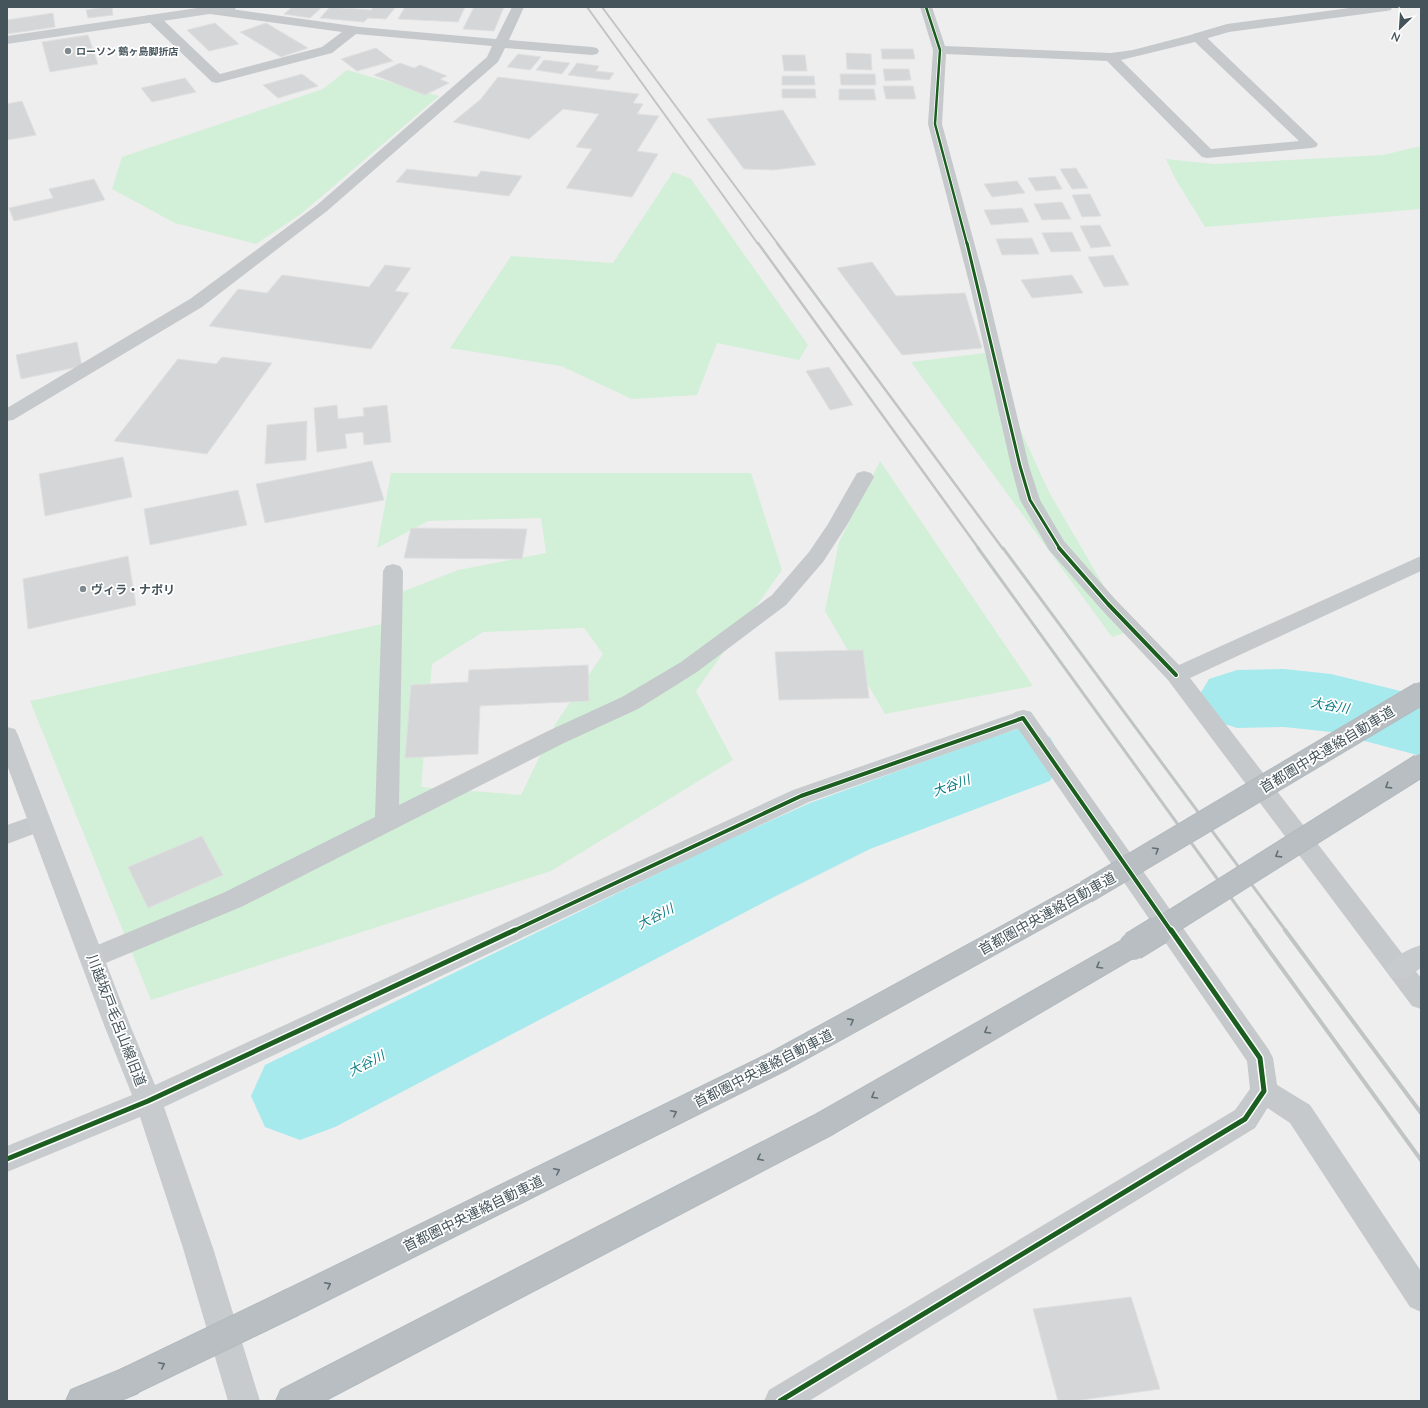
<svg xmlns="http://www.w3.org/2000/svg" width="1428" height="1408" font-family="Lato,'Noto Sans JP',sans-serif">
  <style>
    .green { fill: #d2efd8; fill-rule: evenodd }
    .lines { fill: none; stroke-linecap: round; stroke-linejoin: round }
    .river { fill: #a6eaed; fill-rule: evenodd }
    .building { fill: #d5d6d7; stroke: #e0e0e1 }
    .highway-casing { stroke: #b3babe; stroke-width: 2 }
    .lane { fill: #c5c9cb; fill-rule: evenodd }
    .street { fill: #c5c9cb; fill-rule: evenodd }
    .secondary { fill: #c7cbcd; fill-rule: evenodd }
    .highway { fill: #b8bec2; fill-rule: evenodd }
    .rail-far3 { stroke: #c1c4c5; stroke-width: 2 }
    .rail-far2 { stroke: #c1c4c5; stroke-width: 2.5 }
    .rail-far1 { stroke: #c1c4c5; stroke-width: 3 }
    .rail { stroke: #c1c4c5; stroke-width: 4 }
    .highway-bridge-far1-casing { stroke: #b3babe; stroke-width: 24; stroke-linecap: butt }
    .highway-bridge-casing { stroke: #b3babe; stroke-width: 30; stroke-linecap: butt }
    .highway-bridge-far1 { stroke: #b8bec2; stroke-width: 22 }
    .highway-bridge { stroke: #b8bec2; stroke-width: 28 }
    .cycleway-far3-casing { stroke: #fff; stroke-width: 4 }
    .cycleway-far2-casing { stroke: #fff; stroke-width: 5 }
    .cycleway-far1-casing { stroke: #fff; stroke-width: 6 }
    .cycleway-casing { stroke: #fff; stroke-width: 8 }
    .cycleway-far3 { stroke: #1b5e20; stroke-width: 2.5 }
    .cycleway-far2 { stroke: #1b5e20; stroke-width: 3 }
    .cycleway-far1 { stroke: #1b5e20; stroke-width: 4 }
    .cycleway { stroke: #1b5e20; stroke-width: 5 }
    .oneway { stroke: #626e75 }
    .poi-dot { fill: #808a8e; stroke: #fff; stroke-width: 1.5 }
    .labels { text-anchor: middle; dominant-baseline: central; stroke-width: 3.5; stroke-linejoin: round; paint-order: stroke }
    .far-poi-label { font-size: 10px; font-weight: bold; fill: #45545b; stroke: #fff; text-anchor: start }
    .poi-label { font-size: 12px; font-weight: bold; fill: #45545b; stroke: #fff; text-anchor: start }
    .water-label { font-size: 13px; font-style: italic; fill: #0c7d83; stroke: #fff }
    .near-street-label { font-size: 14px; fill: #45545b; stroke: #fff }
  </style>
  <rect width="100%" height="100%" fill="#efeeee"/>
  <g class="green">
    <path d="M347,70l92,26 -138,118 -45,30 -81,-21 -63,-34 10,-32 201,-68z"/>
    <path d="M1421,146v63l-216,18 -29,-47 -10,-21 48,5 169,-9z"/>
    <path d="M673,172l18,7 117,166 -9,15 -82,-17 -20,52 -65,4 -71,-33 -111,-18 61,-92 102,7z"/>
    <path d="M985,353l64,139 81,139 -18,6 -201,-275z"/>
    <path d="M880,461l153,225 -148,28 -60,-103 14,-69z"/>
    <path d="M391,473h360l31,97 -86,121 37,69 -182,111 -400,129 -121,-299 370,-81 -1,-27 59,-23 88,-17 -5,-35 -113,3 -51,27zM584,628l19,26 -47,69 -35,72 -100,-8 11,-123 51,-32z"/>
  </g>
  <g class="lines">
    <g class="river">
      <path d="M1284,669l47,5 90,22v60l-90,-24 -47,-5 -47,1 -28,-9 -12,-20 12,-20 28,-9z"/>
      <path d="M1021,728l29,9 12,22 -12,22 -180,68 -98,49 -437,229 -35,13 -35,-13 -14,-31 14,-31 445,-217 100,-45 182,-66z"/>
    </g>
  </g>
  <g class="building">
    <path d="M105,7h7l1,8 -25,3 -2,-8z"/>
    <path d="M292,7h30l-12,11 -26,-4z"/>
    <path d="M330,7l41,3 3,-3 21,1 -9,11 -18,-1 -4,4 -44,-4z"/>
    <path d="M405,7h60l-7,15 -60,-3z"/>
    <path d="M474,7h30l-10,24 -31,-2z"/>
    <path d="M53,13l2,14 -48,7v-14z"/>
    <path d="M215,23l24,21 -30,7 -22,-21z"/>
    <path d="M266,23l42,25 -27,9 -41,-25z"/>
    <path d="M88,35l10,29 -48,8 -8,-30z"/>
    <path d="M376,48l17,13 -36,10 -16,-12z"/>
    <path d="M881,49h32l2,10h-33z"/>
    <path d="M846,53l25,1 1,16 -25,-1z"/>
    <path d="M518,54l23,3 -11,13 -23,-3z"/>
    <path d="M782,55h23l2,16h-23z"/>
    <path d="M544,60l26,3 -8,11 -26,-4z"/>
    <path d="M400,63l14,5 6,-3 27,11 -7,3 9,4 -24,12 -51,-20z"/>
    <path d="M577,63l22,3 -3,5 18,2 -5,7 -41,-5z"/>
    <path d="M883,69h26l2,11 -26,1z"/>
    <path d="M302,74l16,12 -40,12 -15,-13z"/>
    <path d="M840,74h35l1,11h-35z"/>
    <path d="M782,76h32l1,9h-33z"/>
    <path d="M498,77l141,17 -6,9 10,1 -6,10 22,2 -22,35 21,3 -26,43 -66,-9 26,-39 -16,-2 23,-33 -36,-5 -34,30 -76,-17 28,-23z"/>
    <path d="M185,78l11,14 -44,10 -11,-14z"/>
    <path d="M883,86h30l3,13h-30z"/>
    <path d="M782,89h33l1,9h-34z"/>
    <path d="M839,89h35l2,11h-37z"/>
    <path d="M22,101l14,34 -29,5v-36z"/>
    <path d="M783,110l33,55 -43,5 -29,-1 -37,-50z"/>
    <path d="M1076,168l12,20 -16,1 -12,-20z"/>
    <path d="M407,169l70,8 4,-6 41,5 -13,20 -113,-14z"/>
    <path d="M1055,176l7,13 -26,2 -8,-13z"/>
    <path d="M94,179l11,21 -91,21 -5,-13 44,-10 -4,-9z"/>
    <path d="M1017,181l8,12 -33,4 -8,-13z"/>
    <path d="M1090,194l11,22 -19,1 -10,-22z"/>
    <path d="M1062,202l9,17 -29,1 -8,-16z"/>
    <path d="M1022,208l7,14 -38,3 -7,-15z"/>
    <path d="M1100,225l11,21 -20,2 -11,-22z"/>
    <path d="M1072,232l9,19 -30,1 -9,-19z"/>
    <path d="M1032,238l7,16 -37,1 -6,-16z"/>
    <path d="M1113,255l16,30 -25,2 -16,-30z"/>
    <path d="M872,262l24,34 69,-3 17,55 -80,7 -65,-87z"/>
    <path d="M385,265l26,3 -16,23 14,2 -38,56 -162,-23 29,-37 29,4 15,-18 87,12z"/>
    <path d="M1072,275l11,18 -51,5 -11,-18z"/>
    <path d="M77,342l5,24 -61,13 -5,-24z"/>
    <path d="M222,357l50,6 -65,91 -93,-13 64,-82 38,5z"/>
    <path d="M829,367l24,38 -23,5 -24,-39z"/>
    <path d="M337,405l1,14 26,-3 -1,-8 24,-3 4,37 -27,3 -1,-13 -18,2 2,14 -30,4 -3,-44z"/>
    <path d="M307,421l-1,39 -41,4 2,-39z"/>
    <path d="M123,457l9,40 -87,19 -6,-42z"/>
    <path d="M372,461l12,39 -119,23 -9,-39z"/>
    <path d="M238,490l9,35 -97,20 -6,-36z"/>
    <path d="M411,528l116,1 -5,30 -118,-1z"/>
    <path d="M128,556l8,49 -108,24 -5,-50z"/>
    <path d="M863,650l6,48 -90,2 -4,-48z"/>
    <path d="M588,665l1,36 -109,5 -2,48 -73,4 6,-73 57,-3 1,-12z"/>
    <path d="M202,836l21,39 -75,33 -20,-41z"/>
    <path d="M1131,1297l29,92 -86,12h-16l-25,-92z"/>
  </g>
  <g class="lines">
    <defs>
      <g id="highway">
        <path d="M1086,882l9,3 3,7 -3,7 -307,170 -484,243 -11,5 -11,-5 -4,-10 4,-10 488,-239 307,-168z"/>
        <path d="M1133,936l9,3 4,7 -4,7 -309,181 -509,267h-48l5,-11 532,-274 311,-177z"/>
        <path d="M127,1367l11,4 4,11 -4,11 -19,8h-53l5,-11z"/>
      </g>
    </defs>
    <use href="#highway" class="highway-casing"/>
    <g class="lane">
      <path d="M1357,7h35l-1,3 -5,1 -157,21 -31,9 -5,-1 -2,-3 2,-3 34,-10z"/>
      <path d="M864,471l7,2 3,4 -27,48 -24,37 -37,43 -89,67 -59,37 -74,34 -323,164 -140,58 -9,4 -9,-4 -4,-7 4,-7 140,-58 152,-76 8,-246 3,-5 7,-2 7,2 3,5 -4,234 149,-74 74,-34 59,-35 91,-67 37,-43 19,-28 29,-51z"/>
      <path d="M1264,1079l10,4 36,22 111,166v41l-11,-5 -120,-184 -36,-24 -4,-8 4,-8z"/>
    </g>
    <g class="street">
      <path d="M207,7h9l144,20 136,12 16,-32h12l-15,33 83,7 5,1 2,3 -2,3 -5,1 -87,-7 -7,14 -171,149 -125,96 -189,113 -6,1v-13l183,-109 127,-94 170,-148 5,-11 -136,-12 -24,19 -115,30 -5,-1 -64,-61 -1,-3 1,-3h10l62,59 102,-27 20,-15 -132,-18 -5,-1 -1,-3z"/>
      <path d="M920,7h12l13,39 166,7 22,-3 65,-17 5,1 115,110 -2,3 -5,1 -104,10 -5,-1 -95,-96 -161,-7 -4,70 45,166 42,176 11,34 24,41 51,58 64,66 242,-109v15l-231,107 231,300v31l-9,-3 -244,-326 -67,-71 -52,-59 -29,-50 -9,-34 -40,-176 -43,-166 5,-74zM1195,42l104,99 -88,8 -90,-89z"/>
      <path d="M1023,710l8,2 238,338 4,8 5,33 -23,37 -446,273h-45l5,-11 466,-280 15,-21 -3,-28 -232,-337 -3,-6 3,-6z"/>
      <path d="M39,814l8,3 4,6 -4,6 -40,15v-19z"/>
    </g>
    <g class="secondary">
      <path d="M204,7h32l-1,3 -5,1 -223,33v-8z"/>
      <path d="M1023,710l8,2 3,6 -3,6 -222,78 -645,305 49,141 47,153h-32l-45,-153 -43,-131 -133,55v-26l125,-51 -28,-70 -97,-260v-38l8,2 3,6 112,290 25,60 638,-295z"/>
      <path d="M1421,945v23c-12,8 -17,13 -31,9l-4,-8c6,-12 22,-20 35,-24z"/>
    </g>
    <use href="#highway" class="highway"/>
    <g class="rail-far3">
      <path d="M587,7l171,237"/>
      <path d="M602,7l176,237"/>
    </g>
    <g class="rail-far2">
      <path d="M758,243l221,306"/>
      <path d="M777,243l226,306"/>
    </g>
    <g class="rail-far1">
      <path d="M978,548l277,383"/>
      <path d="M1003,548l283,383"/>
    </g>
    <g class="rail">
      <path d="M1254,930l167,230"/>
      <path d="M1285,930l136,183"/>
    </g>
    <defs>
      <g id="highway-bridge-far1">
        <path d="M1086,892l335,-199"/>
        <path d="M1157,931l264,-166"/>
      </g>
      <g id="highway-bridge">
        <path d="M1133,946l26,-16"/>
        <path d="M127,1382l166,-80"/>
      </g>
    </defs>
    <use href="#highway-bridge-far1" class="highway-bridge-far1-casing"/>
    <use href="#highway-bridge" class="highway-bridge-casing"/>
    <use href="#highway-bridge-far1" class="highway-bridge-far1"/>
    <use href="#highway-bridge" class="highway-bridge"/>
    <defs>
      <path id="cycleway-far3" d="M926,7l14,43 -5,74 32,120"/>
      <path id="cycleway-far2" d="M967,243l53,223 10,34 30,49"/>
      <g id="cycleway-far1">
        <path d="M1059,548l49,56 68,71"/>
        <path d="M513,931l288,-135 222,-78 148,213"/>
      </g>
      <g id="cycleway">
        <path d="M7,1159l141,-58 367,-171"/>
        <path d="M780,1401l465,-282 19,-28 -4,-33 -89,-128"/>
      </g>
    </defs>
    <use href="#cycleway-far3" class="cycleway-far3-casing"/>
    <use href="#cycleway-far2" class="cycleway-far2-casing"/>
    <use href="#cycleway-far1" class="cycleway-far1-casing"/>
    <use href="#cycleway" class="cycleway-casing"/>
    <use href="#cycleway-far3" class="cycleway-far3"/>
    <use href="#cycleway-far2" class="cycleway-far2"/>
    <use href="#cycleway-far1" class="cycleway-far1"/>
    <use href="#cycleway" class="cycleway"/>
  </g>
  <defs><path id="oneway-chevron" d="M-2-3.5L2.5 0L-2 3.5" fill="none" stroke-width="1.6" stroke-linecap="round" stroke-linejoin="round"/></defs>
  <g class="oneway">
    <use href="#oneway-chevron" transform="translate(1388 786) rotate(148)"/>
    <use href="#oneway-chevron" transform="translate(1156 850) rotate(-31)"/>
    <use href="#oneway-chevron" transform="translate(1278 855) rotate(148)"/>
    <use href="#oneway-chevron" transform="translate(1099 966) rotate(150)"/>
    <use href="#oneway-chevron" transform="translate(851 1021) rotate(-29)"/>
    <use href="#oneway-chevron" transform="translate(987 1031) rotate(150)"/>
    <use href="#oneway-chevron" transform="translate(874 1096) rotate(150)"/>
    <use href="#oneway-chevron" transform="translate(674 1113) rotate(-26)"/>
    <use href="#oneway-chevron" transform="translate(760 1158) rotate(153)"/>
    <use href="#oneway-chevron" transform="translate(557 1171) rotate(-26)"/>
    <use href="#oneway-chevron" transform="translate(328 1285) rotate(-26)"/>
    <use href="#oneway-chevron" transform="translate(162 1365) rotate(-26)"/>
  </g>
  <g class="poi-dot">
    <circle cx="68" cy="51" r="4"/>
    <circle cx="83" cy="589" r="4"/>
  </g>
  <g class="labels">
    <g class="far-poi-label">
      <text x="76" y="51">ローソン 鶴ヶ島脚折店</text>
    </g>
    <g class="poi-label">
      <text x="91" y="589">ヴィラ・ナポリ</text>
    </g>
    <g class="water-label">
      <text transform="translate(1330 705) rotate(10)">大谷川</text>
      <text transform="translate(951 785) rotate(-20)">大谷川</text>
      <text transform="translate(655 916) rotate(-27)">大谷川</text>
      <text transform="translate(366 1063) rotate(-27)">大谷川</text>
    </g>
    <g class="near-street-label">
      <text transform="translate(1327 749) rotate(-31)">首都圏中央連絡自動車道</text>
      <text transform="translate(1047 913) rotate(-29)">首都圏中央連絡自動車道</text>
      <text transform="translate(117 1020) rotate(69)">川越坂戸毛呂山線旧道</text>
      <text transform="translate(763 1068) rotate(-27)">首都圏中央連絡自動車道</text>
      <text transform="translate(473 1213) rotate(-26)">首都圏中央連絡自動車道</text>
    </g>
  </g>
  <rect width="1428" height="1408" fill="none" stroke="#45545b" stroke-width="16"/>
  <g transform="translate(1400 28) rotate(205)" stroke="#ffffff" stroke-width="3" paint-order="stroke">
  <path d="M0-3L7 15L0 10L-7 15Z" fill="#45545b"/>
  <text y="-6" font-size="11" font-weight="bold" text-anchor="middle" fill="#45545b">N</text>
  </g>
</svg>
